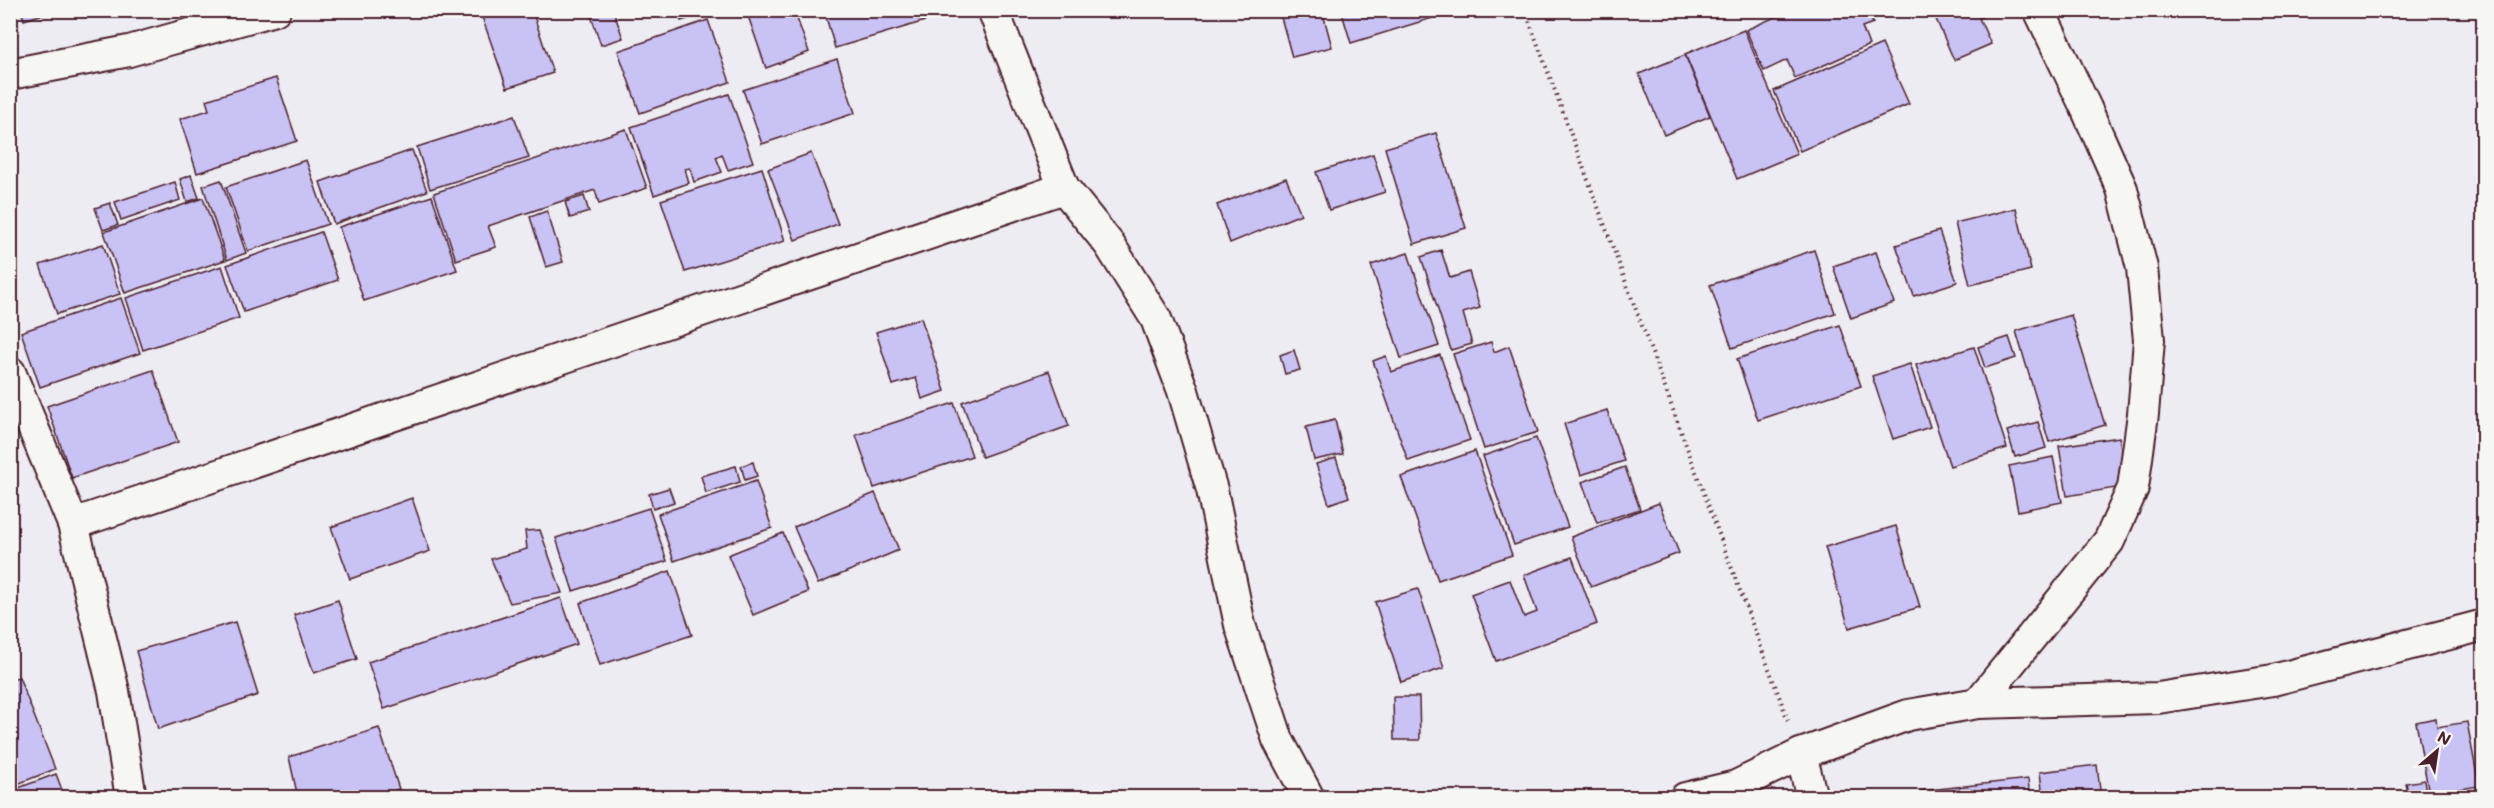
<svg xmlns="http://www.w3.org/2000/svg" width="2494" height="808" font-family="Mali,sans-serif">
  <style>
    .building { fill: #c9c2f4; stroke: #4a1f2b; stroke-width: 1.5 }
    .lines { fill: none; stroke-linecap: round; stroke-linejoin: round }
    .street-casing { stroke: #4a1f2b; stroke-width: 34 }
    .path { stroke: #4a1f2b; stroke-width: 4; stroke-dasharray: 1.5 4.5; stroke-linecap: butt }
    .street { stroke: #f6f6f2; stroke-width: 30 }
  </style>
  <rect width="100%" height="100%" fill="#edecf2"/>
  <filter id="ink" filterUnits="userSpaceOnUse"><feTurbulence type="fractalNoise" baseFrequency=".0167" numOctaves="2"/><feDisplacementMap in="SourceGraphic" scale="12" xChannelSelector="R" yChannelSelector="G"/><feConvolveMatrix kernelMatrix="1 2 1 2 8 2 1 2 1" color-interpolation-filters="sRGB"/></filter>
  <g filter="url(#ink)">
    <g class="building">
      <path d="M21,10h35l-32,10z"/>
      <path d="M503,10h29l21,63 -46,15 -25,-71z"/>
      <path d="M589,10h24l10,28 -22,7z"/>
      <path d="M678,10h29l1,2 -27,9z"/>
      <path d="M746,10h48l15,42 -43,16z"/>
      <path d="M824,10h106l2,9 -97,29z"/>
      <path d="M1279,10h43l10,37 -40,10z"/>
      <path d="M1341,10h97l1,6 -88,27z"/>
      <path d="M1791,10h76l6,13 -11,4 7,18 -74,33 -8,-18 -23,11 -18,-41z"/>
      <path d="M1932,10h64l-17,8 12,26 -37,16z"/>
      <path d="M708,20l22,62 -90,31 -22,-62z"/>
      <path d="M1744,30l53,124 -60,25 -52,-125z"/>
      <path d="M1882,44l27,60 -109,47 -26,-60z"/>
      <path d="M1685,55l25,61 -46,19 -25,-61z"/>
      <path d="M837,59l18,54 -93,31 -19,-54z"/>
      <path d="M276,78l21,63 -100,32 -17,-54 29,-9 -3,-10z"/>
      <path d="M729,94l24,68 -25,8 -6,-16 -6,3 6,15 -28,10 -4,-14 -5,1 4,14 -35,12 -23,-68z"/>
      <path d="M514,116l15,42 -99,31 -13,-42z"/>
      <path d="M626,129l21,59 -48,16 -4,-14 -107,36 8,21 -40,13 -22,-67z"/>
      <path d="M1436,133l30,95 -52,16 -29,-96z"/>
      <path d="M412,150l15,41 -93,33 -14,-42z"/>
      <path d="M811,153l27,71 -43,16 -27,-71z"/>
      <path d="M1373,154l12,38 -56,18 -13,-38z"/>
      <path d="M306,160l22,64 -80,27 -22,-64z"/>
      <path d="M762,168l23,73 -100,31 -24,-72z"/>
      <path d="M191,175l8,23 -12,4 -7,-23z"/>
      <path d="M1286,178l15,36 -71,29 -13,-38z"/>
      <path d="M221,180l25,73 -19,7 -24,-74z"/>
      <path d="M175,182l5,18 -59,20 -6,-18z"/>
      <path d="M432,196l25,74 -93,31 -25,-74z"/>
      <path d="M584,196l5,16 -19,6 -5,-16z"/>
      <path d="M203,198l22,62 -100,33 -21,-61z"/>
      <path d="M110,203l8,22 -15,5 -8,-22z"/>
      <path d="M2016,208l15,62 -61,15 -15,-62z"/>
      <path d="M547,211l16,51 -17,5 -16,-50z"/>
      <path d="M1939,231l18,51 -43,14 -18,-51z"/>
      <path d="M321,232l17,48 -94,32 -17,-47z"/>
      <path d="M103,244l17,50 -63,20 -17,-49z"/>
      <path d="M1441,250l9,28 19,-6 11,36 -17,5 9,31 -21,6 -30,-93z"/>
      <path d="M1814,250l21,63 -103,35 -22,-63z"/>
      <path d="M1876,252l18,51 -43,15 -18,-52z"/>
      <path d="M1408,253l31,93 -38,12 -30,-93z"/>
      <path d="M222,266l17,52 -96,32 -17,-52z"/>
      <path d="M121,298l19,55 -100,34 -19,-55z"/>
      <path d="M2071,315l34,110 -56,17 -33,-111z"/>
      <path d="M921,318l24,73 -23,8 -6,-21 -23,7 -17,-53z"/>
      <path d="M1840,325l21,61 -103,34 -21,-61z"/>
      <path d="M2009,337l7,21 -31,10 -7,-21z"/>
      <path d="M1491,342l3,10 15,-6 29,86 -54,17 -31,-95z"/>
      <path d="M1974,347l33,101 -57,18 -34,-101z"/>
      <path d="M1294,350l6,20 -15,4 -5,-19z"/>
      <path d="M1440,355l30,85 -62,21 -35,-100 13,-5 5,16z"/>
      <path d="M1910,364l20,63 -37,12 -21,-63z"/>
      <path d="M153,370l25,72 -106,36 -25,-72z"/>
      <path d="M1049,371l20,55 -87,31 -20,-55z"/>
      <path d="M954,403l18,53 -98,32 -18,-53z"/>
      <path d="M1607,410l17,51 -43,14 -17,-51z"/>
      <path d="M1335,420l8,34 -29,6 -8,-33z"/>
      <path d="M2038,422l8,26 -31,9 -8,-26z"/>
      <path d="M2119,437l9,49 -61,10 -8,-50z"/>
      <path d="M1536,438l32,89 -54,18 -31,-89z"/>
      <path d="M1475,451l37,104 -74,25 -37,-103z"/>
      <path d="M2053,457l9,45 -44,9 -9,-45z"/>
      <path d="M1336,458l13,39 -20,7 -13,-40z"/>
      <path d="M753,462l4,14 -12,4 -4,-14z"/>
      <path d="M736,466l4,16 -34,11 -5,-17z"/>
      <path d="M1625,467l15,42 -43,14 -15,-41z"/>
      <path d="M756,481l16,47 -98,33 -16,-47z"/>
      <path d="M669,488l5,14 -21,7 -4,-15z"/>
      <path d="M875,493l24,57 -81,34 -24,-57z"/>
      <path d="M412,498l18,53 -80,28 -19,-52z"/>
      <path d="M1659,503l20,50 -88,34 -20,-50z"/>
      <path d="M649,508l18,53 -94,30 -17,-53z"/>
      <path d="M1896,526l24,81 -71,21 -24,-81z"/>
      <path d="M540,530l22,63 -52,10 -19,-44 36,-10 -2,-18z"/>
      <path d="M783,533l25,59 -55,23 -25,-60z"/>
      <path d="M1572,557l25,67 -101,37 -25,-67 39,-14 14,37 13,-5 -13,-37z"/>
      <path d="M670,571l22,64 -92,30 -20,-62z"/>
      <path d="M1418,589l26,79 -43,14 -26,-80z"/>
      <path d="M561,598l16,46 -193,65 -16,-47z"/>
      <path d="M338,600l19,59 -43,14 -20,-58z"/>
      <path d="M235,622l23,73 -100,34 -22,-78z"/>
      <path d="M19,677l36,92 -45,18v-108z"/>
      <path d="M1393,697h26l1,43h-26z"/>
      <path d="M2436,718l1,9 30,-5 12,64 -50,8 -13,-72z"/>
      <path d="M379,728l20,61 -26,9h-75l-9,-41z"/>
      <path d="M2097,765l4,33h-58l-3,-26z"/>
      <path d="M56,774l9,24h-55v-7z"/>
      <path d="M2028,779l2,19h-109l-1,-7z"/>
      <path d="M2424,780l3,18h-18l-3,-15z"/>
    </g>
    <g class="lines">
      <defs>
        <g id="street">
          <path d="M993,10l71,178 45,56 47,75 27,72 29,99 28,135 38,115 31,58"/>
          <path d="M10,74l119,-23 146,-41"/>
          <path d="M10,372l63,152 41,167 17,107"/>
          <path d="M73,524l991,-336"/>
          <path d="M1978,703l131,-162 24,-53 10,-74 6,-74 -7,-72 -20,-79 -36,-81 -47,-98"/>
          <path d="M1801,754l11,44"/>
          <path d="M1685,798l51,-12 65,-32 107,-39 70,-12 180,-5 115,-18 211,-55"/>
        </g>
      </defs>
      <use href="#street" class="street-casing"/>
      <path class="path" d="M1525,10l264,713"/>
      <use href="#street" class="street"/>
    </g>
  </g>
  <rect width="2494" height="808" fill="none" stroke="#f6f6f2" stroke-width="36"/>
  <rect x="18" y="18" width="2458" height="772" fill="none" stroke="#4a1f2b" stroke-width="2" filter="url(#ink)"/>
  <g transform="translate(2437 751) rotate(29)" stroke="#f6f6f2" stroke-width="4.5" paint-order="stroke">
  <path d="M0-4.5L10 22L0 15L-10 22Z" fill="#4a1f2b"/>
  <text y="-9" font-size="16" font-weight="bold" text-anchor="middle" fill="#4a1f2b">N</text>
  </g>
</svg>
